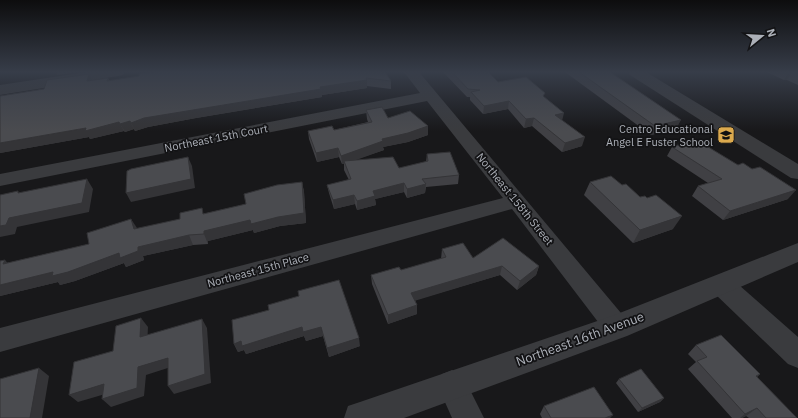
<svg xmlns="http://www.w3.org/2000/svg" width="798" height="418" font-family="'IBM Plex Sans',sans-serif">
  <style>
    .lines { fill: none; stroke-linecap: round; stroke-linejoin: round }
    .minor { fill: #3a3b3e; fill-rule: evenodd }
    .tertiary { fill: #3a3b3e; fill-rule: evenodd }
    .wall { fill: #404044 }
    .shaded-wall { fill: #343437 }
    .building { fill: #4a4b4f; stroke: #343437 }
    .labels { text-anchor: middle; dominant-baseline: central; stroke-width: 3.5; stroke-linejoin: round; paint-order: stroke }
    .poi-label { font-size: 11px; fill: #acb0b8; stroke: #131315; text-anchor: end }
    .street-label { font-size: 11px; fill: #acb0b8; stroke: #131315 }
    .near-street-label { font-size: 13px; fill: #acb0b8; stroke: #131315 }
  </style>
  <rect width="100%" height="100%" fill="#18181a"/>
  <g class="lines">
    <g class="minor">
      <path d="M87,72h38l-2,3 -5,1 -118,19v-10z"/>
      <path d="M404,72h15l207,247 4,8 -4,8 -9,4 -9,-4 -96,-126 -512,143v-24l503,-130 -76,-97 -427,85v-12l420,-81z"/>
      <path d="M722,275l9,3 67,59v31l-10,-4 -75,-72 -3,-7 3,-7z"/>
      <path d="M452,370l10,4 22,44h-32l-15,-34 5,-10z"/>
    </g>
    <g class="tertiary">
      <path d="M628,72h18l152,92v15l-7,-1 -161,-103z"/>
      <path d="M798,243v19l-171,74 -223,82h-60l4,-12 12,-4 252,-86z"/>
    </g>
  </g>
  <g class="wall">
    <path d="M385,72l6,9v8l-24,-3v2l-45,7v2l-126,21 -48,9 -13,4 -1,-2 -9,3 -1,-1 -34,8 -1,-2 -89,16v-57l44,-7 64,-11 1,2z"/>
    <path d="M443,72h45l10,10 46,15 38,49 -20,6 -30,-26 -8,2 -16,-19 -25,5 -13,-14v-3h-3z"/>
    <path d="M565,72h45l66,57 -25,6z"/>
    <path d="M767,72h31v13l-11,-5h-3z"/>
    <path d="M366,110l22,8 40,17 -20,7 -25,5 1,3 -30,10 45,8 27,-6 1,-8 32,21 -1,9 -32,3 -1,6 -18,5 -3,-6 -29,7 1,6 -19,5 -2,-6 -21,5 -5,-16 -2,-8 22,-5 -5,-10v-6h-2l-3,-7 -22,5 -8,-23 -1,-8 26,-1 34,-8 -1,-3z"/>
    <path d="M672,147l66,18 50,34 -65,21 -31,-24 6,-10 10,-3 -41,-27z"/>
    <path d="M302,182l2,10 2,31 -26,3 -26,7 -1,-3 -45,11v3l-15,1 -50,11 1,4 -18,7 -2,-4 -49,18 -15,4 -2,-3 -58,14v-35l7,2 82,-19 48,-15 109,-25z"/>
    <path d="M590,182l83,47 -40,14 -49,-48z"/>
    <path d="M442,249l31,9 66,8 -3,9 -19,15 -17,-15 -85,25 2,5v9l-29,10 -16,-40 -1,-9 30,-5 40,-11z"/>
    <path d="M269,310l91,36 -31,11 -6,-21 -17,5 -2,-5 -58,18 -2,-4 -6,2 -4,-8z"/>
    <path d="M696,345l64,29 -3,3 40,41h-48l-3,-2 -4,2h-10l-44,-49 8,-7 -8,-8z"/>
    <path d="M619,379l45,19 -4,4 -22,10 -22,-29z"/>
    <path d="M544,406l66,12h-68l-2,-4z"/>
  </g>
  <g class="shaded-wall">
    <path d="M56,72h24l-23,3z"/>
    <path d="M789,72h3l-5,8h-3z"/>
    <path d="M89,74l4,8 -6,-1z"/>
    <path d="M367,80v8l-45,7v2l-126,21 -48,9 -13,4 -4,-8 13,-5 176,-31z"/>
    <path d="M509,101l-1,8 -25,5 1,-8z"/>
    <path d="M564,113l-2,8 -7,-6z"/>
    <path d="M534,118l-2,8 -8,2 2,-9z"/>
    <path d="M681,120l-5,9 -25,6 4,-9z"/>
    <path d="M130,121l4,8 -9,3 -5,-8z"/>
    <path d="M119,122l5,9 -34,8 -1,-2 -89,16v-10z"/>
    <path d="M428,126v9l-20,7 -25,5 1,3 -39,14 -1,-3v3h-2l-1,-8 41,-17z"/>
    <path d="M585,137l-3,9 -20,6 3,-9z"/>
    <path d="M338,148l1,9 -22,5 -1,-9z"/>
    <path d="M188,157l4,9 3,22 -64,14 -5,-9z"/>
    <path d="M87,179l6,10 -4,23 -72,15 -2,7 -15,3v-11l9,-8z"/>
    <path d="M302,182l2,10 2,31 -26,3 -26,7 -1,-3 -45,11v3l-4,-10v-3z"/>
    <path d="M404,183v9l-29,7 1,6 -19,5v-9l16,-10z"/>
    <path d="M426,184l-1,9 -18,5v-9z"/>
    <path d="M796,190l-8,9 -65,21 7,-9z"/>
    <path d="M354,195l1,9 -21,5 -1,-9z"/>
    <path d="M682,216l-9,13 -40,14 7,-13z"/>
    <path d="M131,219l6,9 2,11 -5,-10z"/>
    <path d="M189,235l4,10 -50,11 1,4 -18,7 -2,-4 -49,18 -15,4 -2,-3 -58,14v-11l138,-38z"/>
    <path d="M5,260l8,9 -10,-5z"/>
    <path d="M502,266l-2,9 -89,27v-9z"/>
    <path d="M539,266l-3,9 -19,15 3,-9z"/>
    <path d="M417,305v9l-29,10v-9z"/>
    <path d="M141,318l7,9 -1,19 -7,-9z"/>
    <path d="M202,319l5,9 4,55 -37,11 -6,-8z"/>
    <path d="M302,327h19l2,9 -17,5 -2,-5 -58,18 -2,-4 -6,2 -4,-8 7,-3z"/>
    <path d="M359,338l1,8 -31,11 -2,-9z"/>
    <path d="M168,358l6,8 -28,9 -2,21 -33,11 -9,-8 36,-32z"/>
    <path d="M39,368l10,8 -7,42h-12z"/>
    <path d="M104,384l8,8 -34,10 -9,-7z"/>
    <path d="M664,398l-4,4 -22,10 4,-4z"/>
    <path d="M757,408l-11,8 -4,2h-2l5,-4z"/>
    <path d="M613,415l-3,3h-5z"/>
  </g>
  <g class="building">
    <path d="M153,72h232l6,9 -25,-3 1,2 -47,7 1,2 -128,21 -49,8 -13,5 -1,-2 -10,3 -1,-2 -34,9 1,-3 -86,15v-47l44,-7 3,-9 42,-6 -2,7 21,-3 -1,3 32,-5v-2z"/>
    <path d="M452,72h36l10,10 28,-5 19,16 -2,3 21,17 -9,2 30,22 -20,6 -31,-25 -8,1 -17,-18 -25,5 -13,-14 9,-2 -12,-1z"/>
    <path d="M579,72h31l71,48 -26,6z"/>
    <path d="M382,107l6,11 22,-7 18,15 -20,7 -26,6 1,2 -42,15 -3,-8 -22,5 -8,-22 24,-5 2,4 38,-8 -6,-12z"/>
    <path d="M695,139l43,26 5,-2 9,6 8,-2 36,23 -66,21 -32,-25 24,-7 -50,-32z"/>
    <path d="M450,152l9,23 -37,4 4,5 -19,5 -3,-6 -31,8 2,5 -18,5 -3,-6 -21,5 -6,-15 24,-6 -7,-18 49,-4 6,11 29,-7 -1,-7z"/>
    <path d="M188,157l3,22 -65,14 1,-22 4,-2z"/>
    <path d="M611,176l11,9 4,-1 14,13 5,-1 2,2 9,-3 26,21 -42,14 -50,-48z"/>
    <path d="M87,179l-5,24 -73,15 -3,7 -6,1v-31l18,-4v2z"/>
    <path d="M302,182l2,31 -26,4 -27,7 -1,-4 -46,11v3l-15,1 -51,12v4l-18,7 -1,-5 -51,19 -16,4 1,-4 -53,13v-24l5,-1 -2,4 86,-20 -2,-11 44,-14 3,10 46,-10v-6l22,-5 1,6 43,-10 -2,-10 33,-9z"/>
    <path d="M503,238l36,28 -19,15 -18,-15 -91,27 6,12 -29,10 -17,-40 28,-8 2,3 45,-13 -4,-8 21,-6 10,15z"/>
    <path d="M339,280l20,58 -32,10 -6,-21 -18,5 -1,-5 -60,19 -1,-5 -7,3 -2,-24 37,-10 -1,-5 31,-9 -1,-5z"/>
    <path d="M141,318l-1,19 62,-18 3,55 -37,12v-28l-30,9 -1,21 -35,11 2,-15 -35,11 5,-33 39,-11 3,-25z"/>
    <path d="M721,335l39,39 -4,2 41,42h-31l-9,-10 -12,6 -48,-53 10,-4 -11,-12z"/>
    <path d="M39,368l-9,50h-30v-39z"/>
    <path d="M641,369l23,29 -22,10 -23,-29z"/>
    <path d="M594,387l19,28 -8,3h-54l-7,-12z"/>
  </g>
  <linearGradient id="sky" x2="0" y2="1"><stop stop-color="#0d0d0e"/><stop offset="0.55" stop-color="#373d49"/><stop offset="1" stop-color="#373d49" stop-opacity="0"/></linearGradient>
  <rect width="798" height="131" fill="url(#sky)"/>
  <defs>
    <symbol id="school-square" viewBox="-11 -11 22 22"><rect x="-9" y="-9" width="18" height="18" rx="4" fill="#dcaa4e" stroke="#131315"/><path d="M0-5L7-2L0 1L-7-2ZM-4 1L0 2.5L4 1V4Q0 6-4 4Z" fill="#111"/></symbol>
  </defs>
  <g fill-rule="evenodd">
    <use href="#school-square" x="716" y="125" width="20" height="20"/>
  </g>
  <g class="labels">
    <g class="poi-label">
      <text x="713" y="129">Centro Educational<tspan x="713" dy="13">Angel E Fuster School</tspan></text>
    </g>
    <g class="street-label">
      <text transform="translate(216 138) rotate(-11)">Northeast 15th Court</text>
      <text transform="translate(515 199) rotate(51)">Northeast 158th Street</text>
      <text transform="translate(258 270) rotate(-15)">Northeast 15th Place</text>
    </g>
    <g class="near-street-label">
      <text transform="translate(580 339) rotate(-20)">Northeast 16th Avenue</text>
    </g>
  </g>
  <g transform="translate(762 36) rotate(72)" stroke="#131315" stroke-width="3" paint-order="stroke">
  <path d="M0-3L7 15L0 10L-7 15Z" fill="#acb0b8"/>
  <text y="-6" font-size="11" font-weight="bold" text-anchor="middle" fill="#acb0b8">N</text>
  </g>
</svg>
